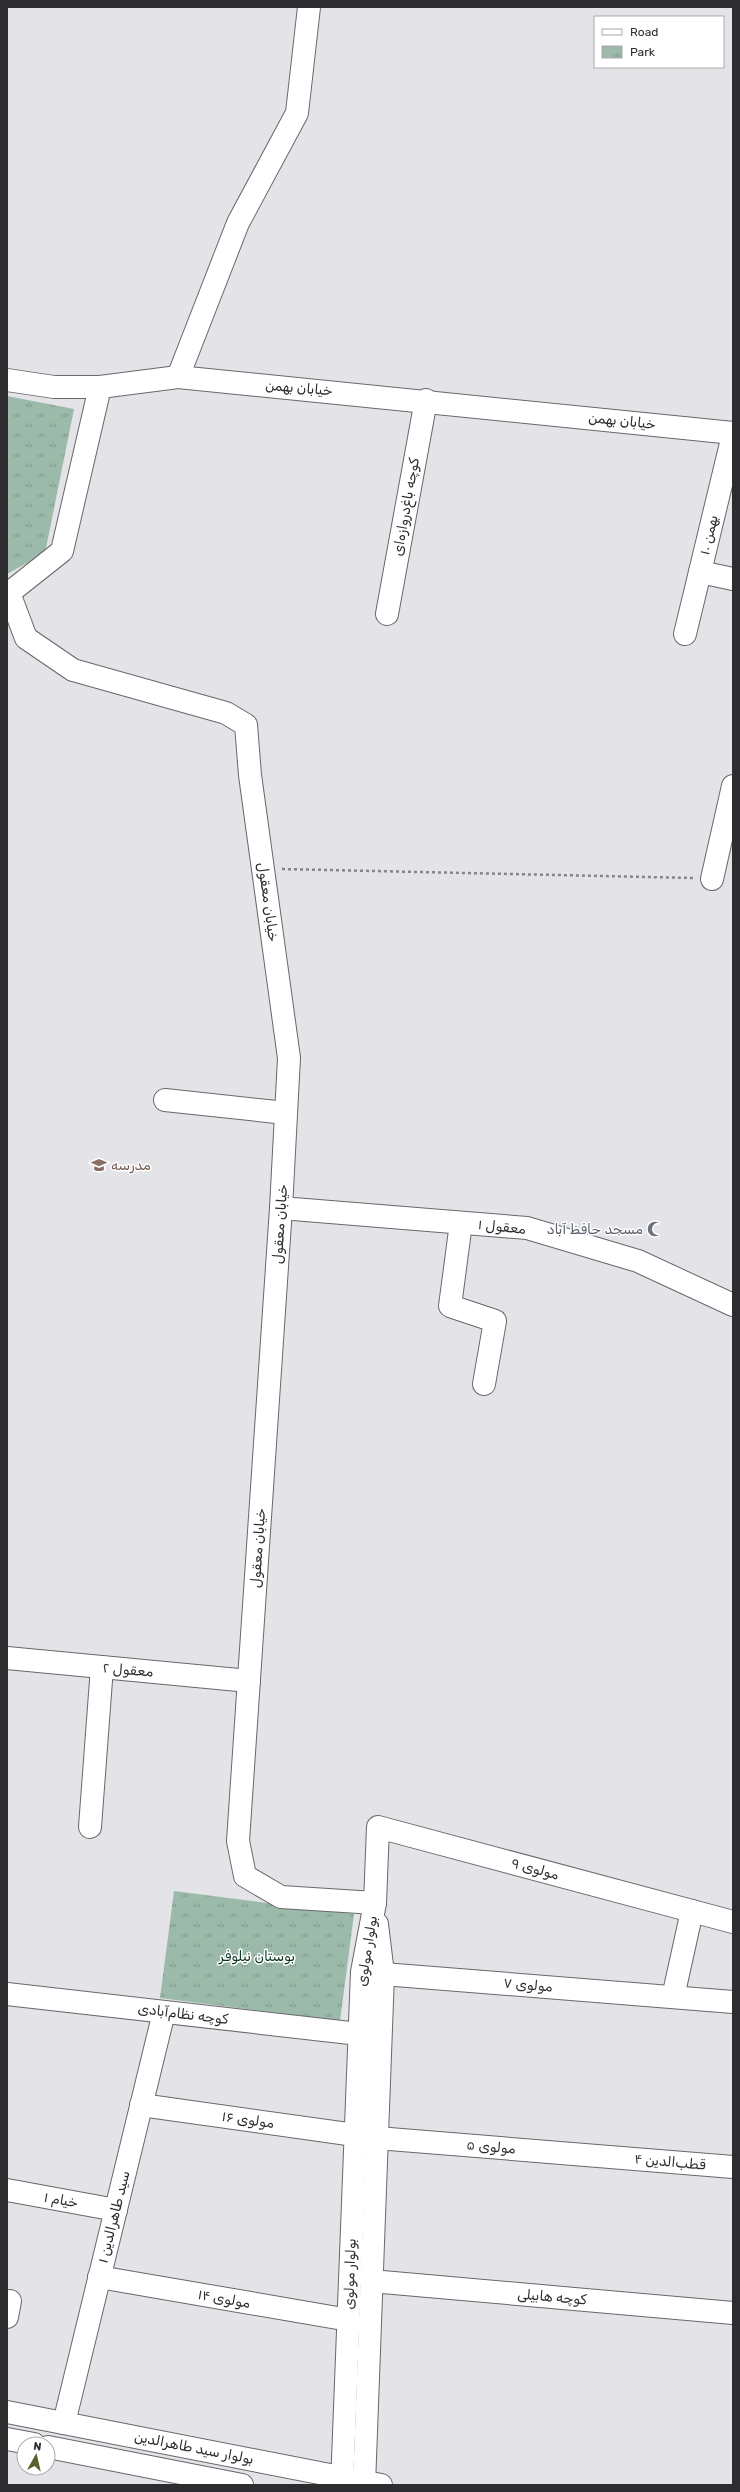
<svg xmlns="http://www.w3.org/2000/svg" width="740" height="2492" font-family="Rubik,Vazirmatn,sans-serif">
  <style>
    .park { fill: url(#park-tufts) }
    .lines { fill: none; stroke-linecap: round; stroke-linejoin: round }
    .minor-casing { stroke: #68686c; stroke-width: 24 }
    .major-casing { stroke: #68686c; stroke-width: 24 }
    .path { stroke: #858588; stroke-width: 2.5; stroke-dasharray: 3 3; stroke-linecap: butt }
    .minor { stroke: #fff; stroke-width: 22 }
    .major { stroke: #fff; stroke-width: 22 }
    .labels { text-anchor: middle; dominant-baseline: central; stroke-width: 3; stroke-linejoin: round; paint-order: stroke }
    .street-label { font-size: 14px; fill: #2d2c2e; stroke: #fff }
    .education-label { font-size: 14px; fill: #785e54; stroke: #fff; text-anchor: start }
    .worship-label { font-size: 14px; fill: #5b616d; stroke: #fff; text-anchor: end }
    .park-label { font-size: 14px; fill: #0b3323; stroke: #fff }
  </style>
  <defs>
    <pattern id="park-tufts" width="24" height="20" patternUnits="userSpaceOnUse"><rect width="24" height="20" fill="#9cbaaa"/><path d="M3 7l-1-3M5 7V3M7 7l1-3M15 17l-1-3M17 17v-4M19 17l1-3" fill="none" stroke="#80978b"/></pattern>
  </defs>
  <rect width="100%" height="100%" fill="#e3e3e8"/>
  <g class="park">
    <path d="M7,396l67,13 -29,144 -38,21z"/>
    <path d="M174,1891l180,23 -14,107 -180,-23z"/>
  </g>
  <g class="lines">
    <defs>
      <g id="minor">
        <path d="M178,377l60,-154 59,-110 12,-106"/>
        <path d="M7,380l47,7h46"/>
        <path d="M700,572l33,7"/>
        <path d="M9,593l17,45 47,32 153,43 20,12 4,50 39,283 -8,150 -43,633 7,35 36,21 94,6"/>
        <path d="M9,593l53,-42 38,-164 78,-10 555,56"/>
        <path d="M387,614l39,-214"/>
        <path d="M685,634l48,-199"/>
        <path d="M712,879l21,-93"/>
        <path d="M165,1100l121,13"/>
        <path d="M281,1208l246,20 111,33 95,44"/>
        <path d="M461,1223l-11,83 45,15 -11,63"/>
        <path d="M7,1658l242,23"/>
        <path d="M90,1827l12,-160"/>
        <path d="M383,1974l350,28"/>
        <path d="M7,1994l352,40"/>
        <path d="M673,1997l19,-86"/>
        <path d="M141,2105l214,30"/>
        <path d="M377,2138l356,29"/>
        <path d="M7,2190l109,20"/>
        <path d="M99,2277l250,43"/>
        <path d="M371,2281l362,32"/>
        <path d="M7,2317l3,-16"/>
        <path d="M64,2423l100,-411"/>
        <path d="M342,2485l20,-513 13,-69 3,-76 355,95"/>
        <path d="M364,2485l19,-511 -6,-50"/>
      </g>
      <g id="major">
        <path d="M7,2412l374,73"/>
        <path d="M7,2439l27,5"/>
        <path d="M48,2447l194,38"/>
      </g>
    </defs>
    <use href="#minor" class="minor-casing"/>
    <use href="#major" class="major-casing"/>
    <path class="path" d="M282,869l411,9"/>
    <use href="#minor" class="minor"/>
    <use href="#major" class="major"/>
  </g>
  <defs>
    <symbol id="school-bare" viewBox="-9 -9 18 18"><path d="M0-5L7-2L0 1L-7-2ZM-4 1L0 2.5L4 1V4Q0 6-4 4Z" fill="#8d6e63" stroke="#fff" stroke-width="2.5" paint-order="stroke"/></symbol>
    <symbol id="mosque-bare" viewBox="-9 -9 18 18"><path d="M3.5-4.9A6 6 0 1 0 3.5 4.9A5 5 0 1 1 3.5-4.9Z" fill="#6b7280" stroke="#fff" stroke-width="2.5" paint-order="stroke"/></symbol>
  </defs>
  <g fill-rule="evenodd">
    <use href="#school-bare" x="88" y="1154" width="22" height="22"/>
    <use href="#mosque-bare" x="644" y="1218" width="22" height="22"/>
  </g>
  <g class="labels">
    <g class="street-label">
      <text transform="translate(299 388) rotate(5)">خیابان بهمن</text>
      <text transform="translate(622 421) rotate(6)">خیابان بهمن</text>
      <text transform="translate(406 507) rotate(-80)">کوچه باغ‌دروازه‌ای</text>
      <text transform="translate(709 535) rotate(-77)">بهمن ۱۰</text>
      <text transform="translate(268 902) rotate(82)">خیابان معقول</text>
      <text transform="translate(280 1224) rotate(-86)">خیابان معقول</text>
      <text transform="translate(502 1227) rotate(6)">معقول ۱</text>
      <text transform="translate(258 1548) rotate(-86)">خیابان معقول</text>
      <text transform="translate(128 1670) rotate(5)">معقول ۲</text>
      <text transform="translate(535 1869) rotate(15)">مولوی ۹</text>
      <text transform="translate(367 1951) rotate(-81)">بولوار مولوی</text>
      <text transform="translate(528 1985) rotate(5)">مولوی ۷</text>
      <text transform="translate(183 2014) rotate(7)">کوچه نظام‌آبادی</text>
      <text transform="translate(248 2120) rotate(8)">مولوی ۱۶</text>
      <text transform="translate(491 2147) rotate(5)">مولوی ۵</text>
      <text transform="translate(670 2162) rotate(5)">قطب‌الدین ۴</text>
      <text transform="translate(61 2200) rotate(10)">خیام ۱</text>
      <text transform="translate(114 2217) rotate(-76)">سید طاهرالدین ۱</text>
      <text transform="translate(350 2274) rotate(-88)">بولوار مولوی</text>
      <text transform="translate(552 2297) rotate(5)">کوچه هابیلی</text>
      <text transform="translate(224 2299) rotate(10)">مولوی ۱۴</text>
      <text transform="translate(194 2448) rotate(11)">بولوار سید طاهرالدین</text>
    </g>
    <g class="education-label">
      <text x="111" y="1165">مدرسه</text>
    </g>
    <g class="worship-label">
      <text x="643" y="1229">مسجد حافظ آباد</text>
    </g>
    <g class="park-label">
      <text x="257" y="1956">بوستان نیلوفر</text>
    </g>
  </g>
  <rect width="740" height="2492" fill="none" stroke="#2d2c2e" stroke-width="16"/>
  <rect x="594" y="16" width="130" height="52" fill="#ffffff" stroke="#ababab"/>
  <rect x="602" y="29" width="20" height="6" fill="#ffffff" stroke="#ababab"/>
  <text x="630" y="36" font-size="12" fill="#2d2c2e">Road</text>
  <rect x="602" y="46" width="20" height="12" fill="url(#park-tufts)" stroke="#ababab"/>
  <text x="630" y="56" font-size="12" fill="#2d2c2e">Park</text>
  <g transform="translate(36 2456) rotate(8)"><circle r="19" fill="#ffffff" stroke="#ababab"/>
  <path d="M0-3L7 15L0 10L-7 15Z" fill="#5a5f2c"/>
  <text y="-6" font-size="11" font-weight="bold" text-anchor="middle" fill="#2d2c2e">N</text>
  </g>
</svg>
